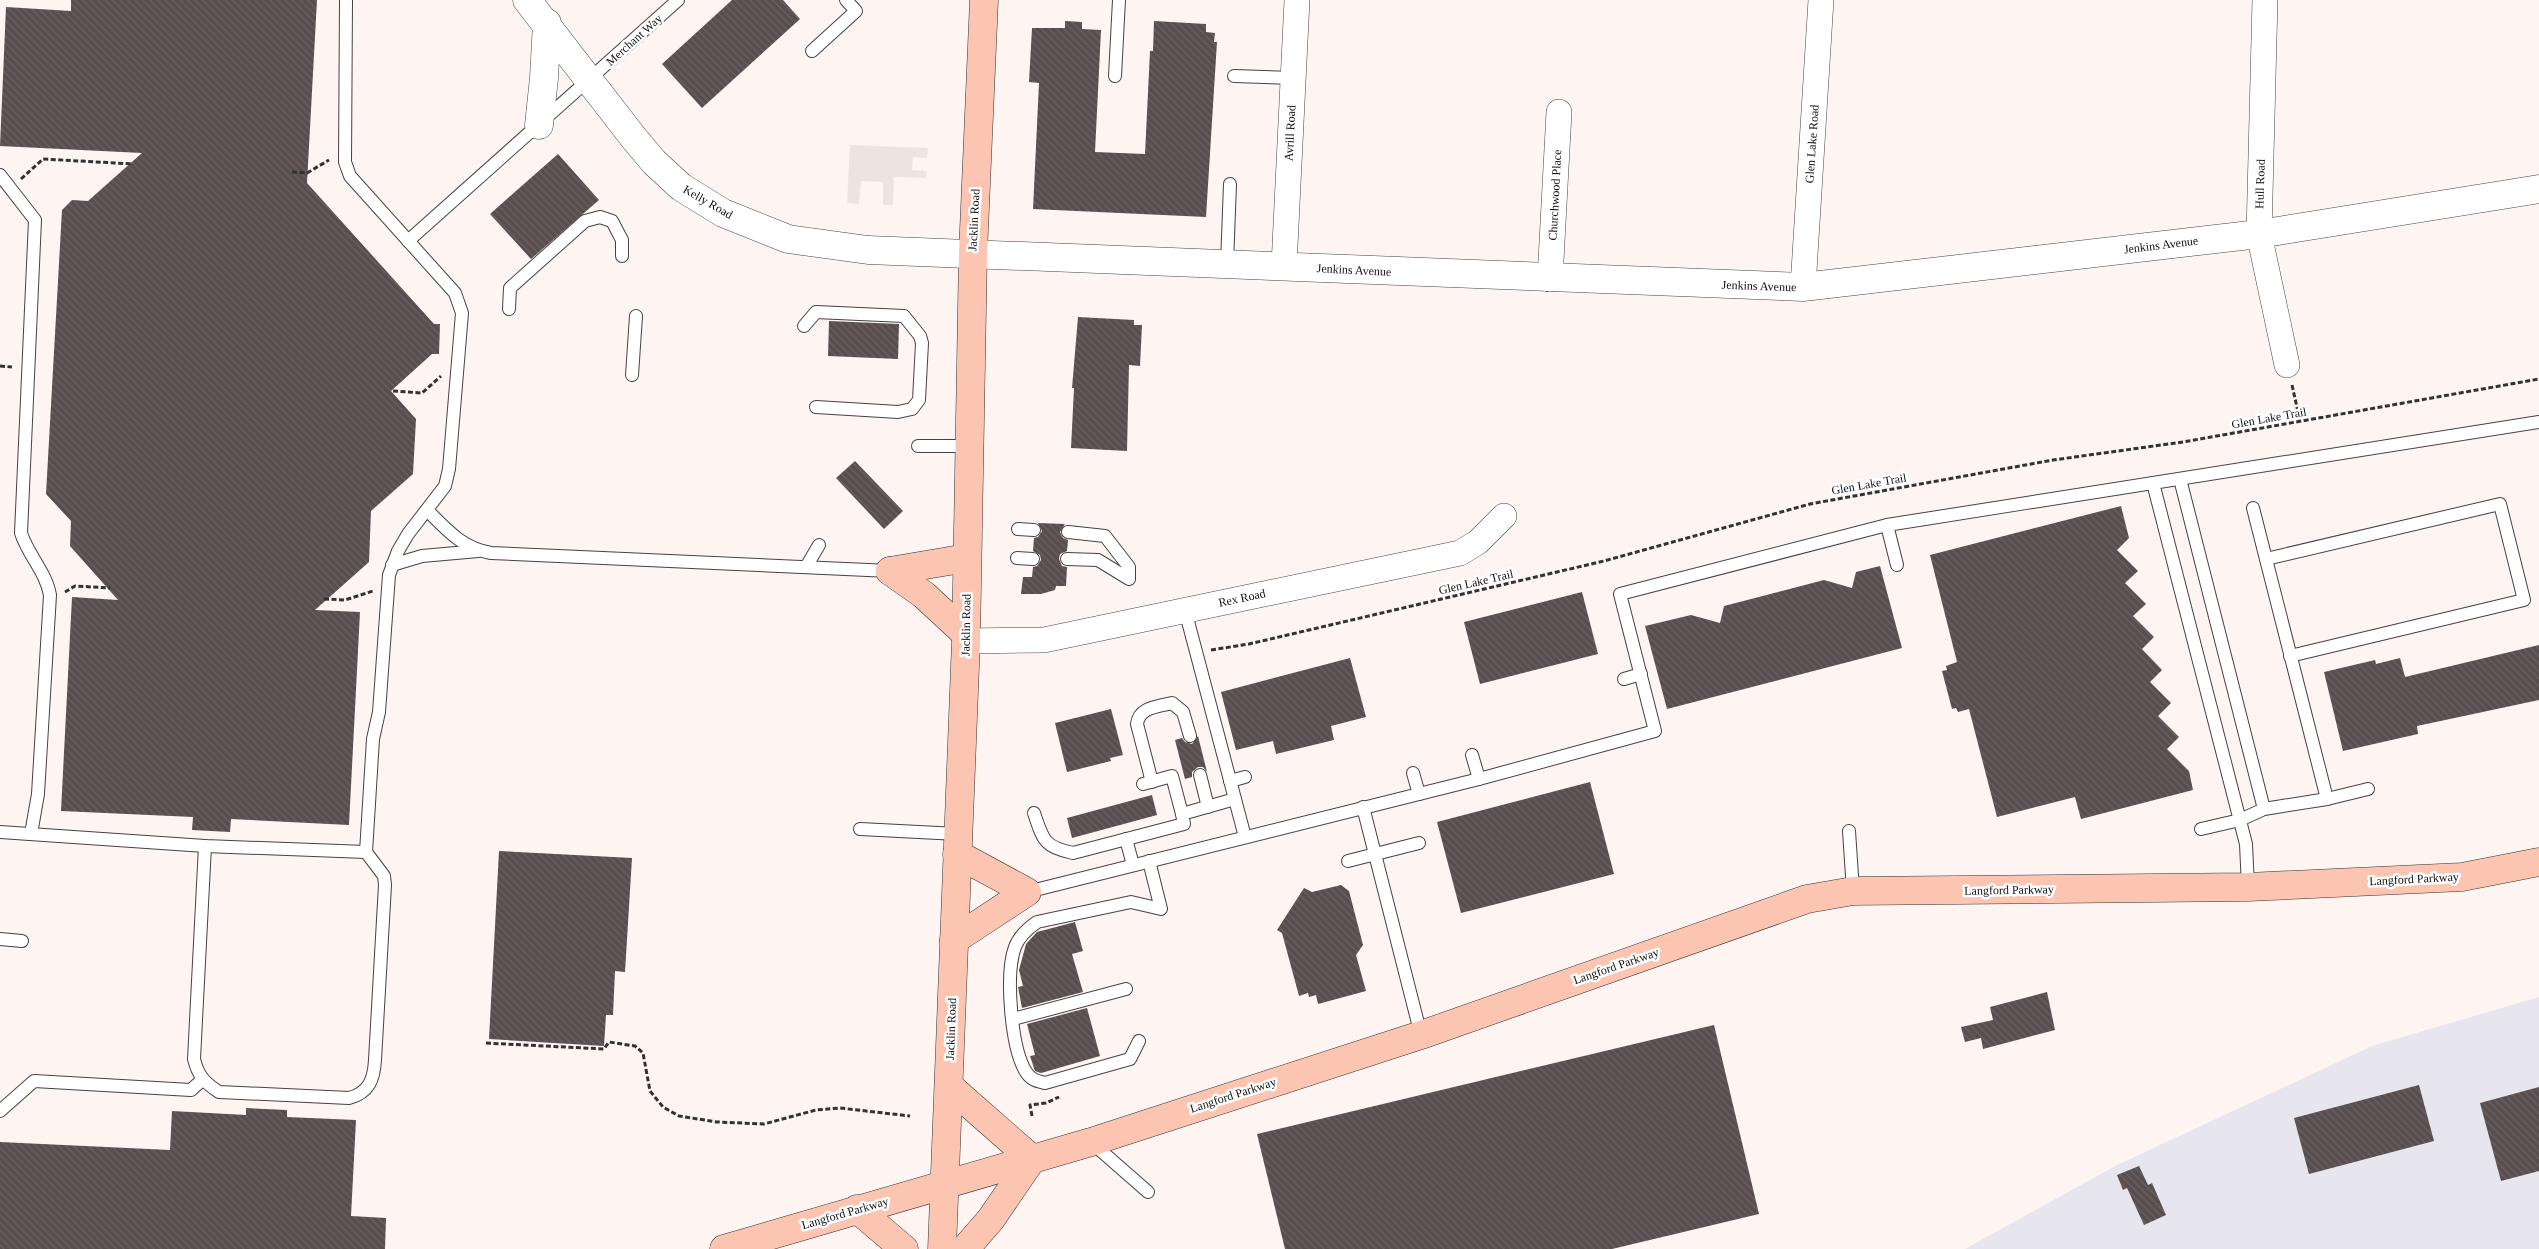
<svg xmlns="http://www.w3.org/2000/svg" width="2539" height="1249" font-family="'Times New Roman',serif">
  <style>
    .industrial { fill: #e7e5ee }
    .plaza { fill: #efe3e1 }
    .building { fill: url(#building-back-hatch) }
    .lines { fill: none; stroke-linecap: round; stroke-linejoin: round }
    .service-casing { stroke: #434343; stroke-width: 14 }
    .minor-casing { stroke: #434343; stroke-width: 26 }
    .tertiary-casing { stroke: #434343; stroke-width: 29 }
    .secondary-casing { stroke: #323232; stroke-width: 29 }
    .path { stroke: #323232; stroke-width: 3; stroke-dasharray: 5 2.5; stroke-linecap: butt }
    .service { stroke: #fff; stroke-width: 12 }
    .minor { stroke: #fff; stroke-width: 25 }
    .tertiary { stroke: #fff; stroke-width: 28 }
    .secondary { stroke: #fbc5b2; stroke-width: 28 }
    .labels { text-anchor: middle; dominant-baseline: central; stroke-width: 5; stroke-linejoin: round; paint-order: stroke }
    .street-label { font-size: 12px; fill: #101010; stroke: #fff }
  </style>
  <defs>
    <pattern id="building-back-hatch" width="6" height="6" patternUnits="userSpaceOnUse" patternTransform="scale(1.25)"><rect width="6" height="6" fill="#584d4f"/><path d="M-1 5l2 2M0 0l6 6M5-1l2 2" fill="none" stroke="#6b6264"/></pattern>
  </defs>
  <rect width="100%" height="100%" fill="#fef5f3"/>
  <path class="industrial" d="M2539,997v252h-574l152,-84 255,-119z"/>
  <path class="plaza" d="M850,145l78,3 -1,10 -14,-1 -1,13 15,1 -1,7 -32,-1 -1,28h-10v-23l-22,-1 -2,23 -12,-1z"/>
  <g class="building">
    <path d="M71,0h246l-10,183 127,141h6l-1,30h-7l-41,37 25,28 -3,55 -42,37 -2,51 -54,48 45,2 -11,213 -118,-6 -1,13 -38,-2 1,-13 -132,-6 11,-214 46,3 -48,-54 1,-25 -25,-27 16,-284 10,-10 16,1 54,-48 -142,-7 6,-139 65,4z"/>
    <path d="M732,0h51l17,19 -98,89 -40,-44z"/>
    <path d="M1065,21l17,1v7l19,1 -6,122 50,2 5,-103h3l1,-30 52,3v8l9,1 -1,9h3l-11,175 -173,-8 6,-126 -10,-1 3,-54h33z"/>
    <path d="M558,154l41,46 -68,59 -41,-45z"/>
    <path d="M1078,317l56,3v5h8l-2,41 -11,-1 -2,86 -56,-3 3,-60h-2z"/>
    <path d="M829,321l70,3 -1,35 -70,-3z"/>
    <path d="M855,461l48,50 -19,18 -48,-51z"/>
    <path d="M2121,506l8,32 -12,12 21,21 -13,12 21,21 -13,12 21,21 -12,12 20,21 -12,12 21,21 -13,13 21,21 -12,12 22,22 4,19 -112,29 -6,-22 -78,20 -28,-108 -11,3 -2,-4 -4,1 -10,-38 5,-1 -1,-4 11,-4 -27,-107z"/>
    <path d="M1038,523l27,1 -5,8 3,6 5,2 -1,11 -7,3 -1,5 3,7 5,1 -1,19h-10l-1,4 -14,4h-20l2,-17h9l1,-10 4,-1 4,-6 -1,-5 -7,-4 1,-13 4,-1 4,-6z"/>
    <path d="M1880,566l22,82 -235,61 -22,-83 46,-11 29,8 4,-17 100,-26 28,8 4,-16z"/>
    <path d="M1582,592l16,62 -118,30 -16,-62z"/>
    <path d="M2539,645v55l-122,26 1,8 -75,17 -19,-79 51,-12 1,4 24,-6 5,19z"/>
    <path d="M1350,658l16,59 -35,9 3,14 -58,14 -3,-13 -37,9 -15,-58z"/>
    <path d="M1111,709l12,46 -13,3 1,3 -44,11 -12,-49z"/>
    <path d="M1198,736l9,36 -4,-5h-5l-6,5v5l-7,2 -10,-39 7,-2 3,4 7,2z"/>
    <path d="M1590,782l24,92 -153,39 -24,-91z"/>
    <path d="M1152,795l5,20 -85,23 -5,-20z"/>
    <path d="M499,851l133,7 -7,114 -10,-1 -2,44h-7l-2,31 -115,-7z"/>
    <path d="M1341,885l8,6 14,54 -7,10 10,36 -48,13 -2,-9 -7,2 -1,-4 -9,3 -17,-63 -5,-3 27,-42 8,4z"/>
    <path d="M1075,922l8,29 -11,3 11,38 -61,16 -4,-21 5,-1 -4,-16 7,-26 11,-12z"/>
    <path d="M2047,992l8,38 -72,19 -2,-11 -16,4 -4,-15 32,-7 -3,-13z"/>
    <path d="M1087,1008l13,48 -59,17 -6,-2 -5,-15 5,-1 -8,-31z"/>
    <path d="M1714,1025l45,189 -147,35h-327l-28,-115z"/>
    <path d="M2419,1085l15,56 -125,33 -15,-56z"/>
    <path d="M2539,1087v84l-38,10 -21,-78z"/>
    <path d="M246,1108l41,2v7l69,3 -5,96 35,2 -1,31h-385v-107l170,8 2,-39 74,4z"/>
    <path d="M2139,1166l9,19 4,-2 14,32 -22,10 -17,-37 -4,2 -6,-15z"/>
  </g>
  <g class="lines">
    <defs>
      <g id="service">
        <path d="M812,51l44,-40 -10,-11"/>
        <path d="M1115,76l4,-76"/>
        <path d="M1234,76l59,2"/>
        <path d="M0,175l35,45 -14,313c7,22 25,39 29,62l-12,199 -7,40"/>
        <path d="M408,241l270,-241"/>
        <path d="M1227,264l3,-80"/>
        <path d="M509,309l1,-21 75,-67 15,-4 12,4 10,19v16"/>
        <path d="M804,326l12,-14 88,4 16,20 2,7 -3,57 -7,9 -14,3 -82,-5"/>
        <path d="M632,375l4,-59"/>
        <path d="M918,446h50"/>
        <path d="M2180,479l84,330"/>
        <path d="M2153,483l93,361 2,43"/>
        <path d="M2253,508l74,291"/>
        <path d="M427,510c20,20 35,38 64,43l399,18"/>
        <path d="M1887,525l10,40"/>
        <path d="M1018,529l16,1"/>
        <path d="M1017,558l16,1"/>
        <path d="M1067,559l31,1 31,19v-12l-24,-31 -37,-4"/>
        <path d="M2266,559l234,-55 24,96 -234,56"/>
        <path d="M392,565l30,-9 56,-5"/>
        <path d="M806,567l13,-22"/>
        <path d="M1185,610l60,227"/>
        <path d="M1624,679l17,-5"/>
        <path d="M1472,755l7,24"/>
        <path d="M1413,773l6,21"/>
        <path d="M1200,775l8,32"/>
        <path d="M1230,781l15,-4"/>
        <path d="M1152,782l-15,-58c2,-17 20,-17 35,-21l11,9 7,24"/>
        <path d="M1143,784l29,-8 10,38"/>
        <path d="M1363,807l58,228"/>
        <path d="M1034,813c9,27 10,34 39,40l111,-29 -2,-10 53,-15"/>
        <path d="M860,829l98,5"/>
        <path d="M2201,829l39,-9 24,-11 63,-10 41,-10"/>
        <path d="M1849,831l4,60"/>
        <path d="M0,832l205,14 161,6"/>
        <path d="M1126,839l7,26"/>
        <path d="M205,846l-11,213c4,17 11,24 25,33l130,6c20,-5 25,-19 26,-38l10,-175 -1,-9 -18,-24 7,-113 6,-27 10,-137 9,-24 10,-17 37,-48 4,-17 13,-156 -7,-20 -105,-117 -5,-14 1,-162"/>
        <path d="M1348,861l71,-18"/>
        <path d="M1027,892l452,-113 176,-48 -35,-137 267,-69 652,-103"/>
        <path d="M0,939l22,2"/>
        <path d="M1013,1019l113,-30"/>
        <path d="M1139,1041l-9,18 -85,24c-8,-2 -14,-3 -19,-11 -15,-24 -21,-98 -11,-125 4,-11 12,-18 22,-25l94,-20 30,7 -12,-48"/>
        <path d="M0,1111l34,-30 157,9 11,-10"/>
        <path d="M1091,1142l57,50"/>
      </g>
      <g id="minor">
        <path d="M2265,0l-6,234 28,131"/>
        <path d="M1284,266l13,-266"/>
        <path d="M1550,279l9,-167"/>
        <path d="M1803,287l18,-287"/>
        <path d="M966,641l78,-1 416,-87 18,-11 26,-26"/>
      </g>
      <g id="tertiary">
        <path d="M527,0l106,137 21,25 27,25 42,26 65,26 80,11 935,37 456,-53 280,-45"/>
        <path d="M539,125l5,-47 3,-55"/>
      </g>
      <g id="secondary">
        <path d="M890,571l34,24 42,39"/>
        <path d="M890,571l77,-13"/>
        <path d="M954,940l73,-48 -70,-38"/>
        <path d="M950,1087l82,72"/>
        <path d="M857,1209l47,40"/>
        <path d="M724,1249l367,-107 330,-107 386,-136 46,-8 395,-4 214,-10 77,-15"/>
        <path d="M942,1249l24,-608 7,-388 11,-253"/>
        <path d="M965,1249l26,-30 41,-60"/>
      </g>
    </defs>
    <use href="#service" class="service-casing"/>
    <use href="#minor" class="minor-casing"/>
    <use href="#tertiary" class="tertiary-casing"/>
    <use href="#secondary" class="secondary-casing"/>
    <g class="path">
      <path d="M292,172l15,1 22,-13"/>
      <path d="M21,179l22,-20 90,5"/>
      <path d="M0,366l12,1"/>
      <path d="M2292,385l8,36"/>
      <path d="M393,391l29,2 19,-17"/>
      <path d="M65,592l10,-6 35,2"/>
      <path d="M324,599l21,1 28,-9"/>
      <path d="M1211,650l38,-6 355,-83 206,-57 243,-44 130,-18 356,-63"/>
      <path d="M486,1043l118,6 5,-7 26,4 8,7 7,38 13,16 16,9 38,6 47,2 52,-14 24,-2 70,8"/>
      <path d="M1032,1116l-2,-11 16,-2 13,-6"/>
    </g>
    <use href="#service" class="service"/>
    <use href="#minor" class="minor"/>
    <use href="#tertiary" class="tertiary"/>
    <use href="#secondary" class="secondary"/>
  </g>
  <g class="labels">
    <g class="street-label">
      <text transform="translate(634 40) rotate(-42)">Merchant Way</text>
      <text transform="translate(1290 133) rotate(-87)">Avrill Road</text>
      <text transform="translate(1812 144) rotate(-86)">Glen Lake Road</text>
      <text transform="translate(2260 184) rotate(-88)">Hull Road</text>
      <text transform="translate(1555 195) rotate(-87)">Churchwood Place</text>
      <text transform="translate(708 202) rotate(30)">Kelly Road</text>
      <text transform="translate(974 220) rotate(-87)">Jacklin Road</text>
      <text transform="translate(2161 245) rotate(-7)">Jenkins Avenue</text>
      <text transform="translate(1354 270) rotate(3)">Jenkins Avenue</text>
      <text transform="translate(1759 286) rotate(2)">Jenkins Avenue</text>
      <text transform="translate(2269 418) rotate(-10)">Glen Lake Trail</text>
      <text transform="translate(1869 484) rotate(-10)">Glen Lake Trail</text>
      <text transform="translate(1476 582) rotate(-13)">Glen Lake Trail</text>
      <text transform="translate(1242 598) rotate(-12)">Rex Road</text>
      <text transform="translate(966 625) rotate(-89)">Jacklin Road</text>
      <text transform="translate(2414 879) rotate(-3)">Langford Parkway</text>
      <text transform="translate(2009 890) rotate(-1)">Langford Parkway</text>
      <text transform="translate(1616 966) rotate(-19)">Langford Parkway</text>
      <text transform="translate(951 1029) rotate(-88)">Jacklin Road</text>
      <text transform="translate(1233 1095) rotate(-18)">Langford Parkway</text>
      <text transform="translate(845 1213) rotate(-16)">Langford Parkway</text>
    </g>
  </g>
</svg>
